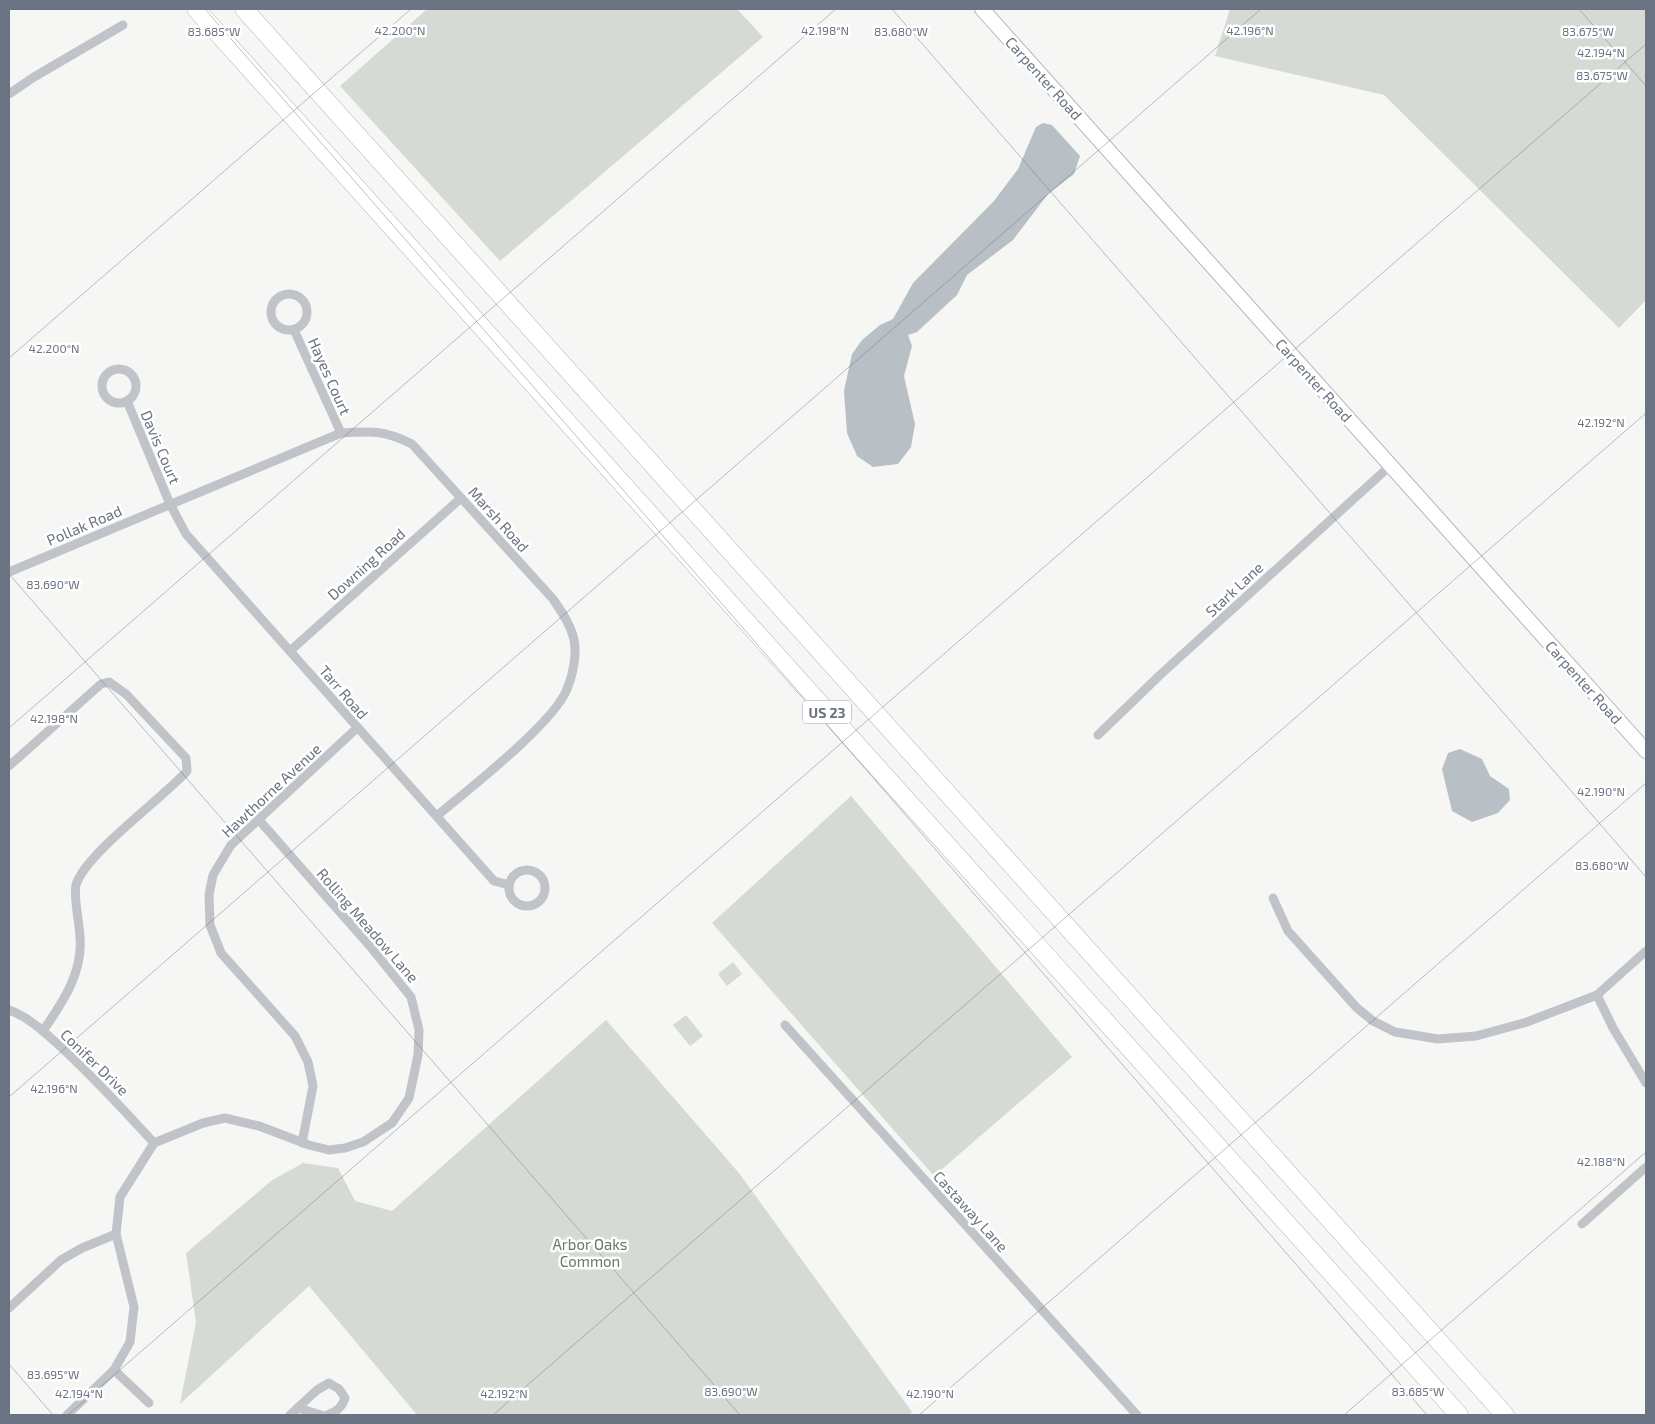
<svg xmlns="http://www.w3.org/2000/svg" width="1655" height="1424" font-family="'Exo 2',sans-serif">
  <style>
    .green { fill: #d5dbd4 }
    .water { fill: #b8c0c5 }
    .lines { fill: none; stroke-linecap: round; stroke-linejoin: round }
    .secondary-casing { stroke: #b3b6bb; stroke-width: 16 }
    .highway-casing { stroke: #b2b4b8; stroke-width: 19 }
    .street { stroke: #c0c3c7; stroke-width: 9 }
    .secondary { stroke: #fff; stroke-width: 14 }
    .highway { stroke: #fff; stroke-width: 18 }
    .ticks { fill: none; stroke: #697381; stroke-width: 1; stroke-opacity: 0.45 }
    .labels { text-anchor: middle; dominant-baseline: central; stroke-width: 5; stroke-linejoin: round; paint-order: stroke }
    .shield { fill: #fff; stroke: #969da7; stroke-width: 1 }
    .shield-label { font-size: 14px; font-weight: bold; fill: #697381 }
    .street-label { font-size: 15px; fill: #697381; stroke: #fff }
    .park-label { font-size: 15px; fill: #697967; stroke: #fff }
    .ticks-label { font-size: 12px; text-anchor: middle; fill: #697381; stroke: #fff; stroke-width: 5; stroke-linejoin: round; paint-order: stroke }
  </style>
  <rect width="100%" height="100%" fill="#f6f6f4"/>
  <g class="green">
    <path d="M427,9h310l26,28 -263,224 -160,-175z"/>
    <path d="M1230,9h416v291l-27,28 -235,-233 -169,-39z"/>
    <path d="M851,796l221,261 -138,119 -222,-253z"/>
    <path d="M733,962l9,12 -15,12 -9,-12z"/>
    <path d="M686,1015l17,21 -13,10 -17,-21z"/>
    <path d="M606,1020l133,153 173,239 -3,3h-492l-108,-129 -129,118 16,-82 -10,-69 85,-72 32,-18 35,5 17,33 37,10z"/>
  </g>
  <g class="water">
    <path d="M1043,123l9,2 28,31 -6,18 -26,20 -35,46 -46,35 -10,20 -40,37 -9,3 4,11 -8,30 11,48 -4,23 -13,17 -25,3 -16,-11 -10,-23 -3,-42 8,-37 10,-14 18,-15 13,-6 20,-36 81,-82 24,-32 18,-42z"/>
    <path d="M1460,749l22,10 8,17 19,13 1,11 -12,13 -26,9 -20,-11 -10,-42 6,-16z"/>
  </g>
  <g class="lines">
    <defs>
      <path id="secondary" d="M982,9l664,742"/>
      <g id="highway">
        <path d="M196,9l1263,1406"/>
        <path d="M244,9l1261,1406"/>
      </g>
    </defs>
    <use href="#secondary" class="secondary-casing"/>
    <use href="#highway" class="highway-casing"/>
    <g class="street">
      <path d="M9,94l25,-17 89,-52"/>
      <circle cx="289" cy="312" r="18"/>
      <path d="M294,330l47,103"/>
      <circle cx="119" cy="386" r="17"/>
      <path d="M127,401l43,103 16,30 308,347 15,4"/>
      <path d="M9,572l332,-139c30,-2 43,-3 71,11l141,155c8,12 18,26 21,41 3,15 -1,35 -7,49 -13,34 -98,100 -129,126"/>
      <path d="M290,651l171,-153"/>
      <path d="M1098,735l62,-60 231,-210"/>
      <path d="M9,766l92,-82 8,-2 17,12 60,64 1,13c-24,27 -102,83 -111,114 -3,12 4,39 4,53 3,35 -18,65 -37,93"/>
      <circle cx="527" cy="888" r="18"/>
      <path d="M1273,898l15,33 69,77 16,13 22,11 43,7 38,-3 51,-14 70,-27 49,-44"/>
      <path d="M1597,995l16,33 33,55"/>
      <path d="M9,1010c20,7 36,23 52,37 33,31 63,63 93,96"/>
      <path d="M785,1025l352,390"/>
      <path d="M302,1143l11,-57 -5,-24 -13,-26 -74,-83 -11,-28 -1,-30 4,-20 18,-30 126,-117"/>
      <path d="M1582,1224l64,-57"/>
      <path d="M9,1308l52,-48 21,-12 34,-14"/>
      <path d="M114,1370l35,33"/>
      <path d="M298,1408l23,7"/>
      <path d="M67,1415l47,-45 16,-28 4,-35 -18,-73 4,-37 34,-54 49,-20 22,-5 34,8 50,19 20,5 16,-2 18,-6 29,-19 17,-25 9,-43 1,-25 -8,-33 -42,-52 -110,-125"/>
      <path d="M290,1415l27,-25 12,-7 10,6 6,9c-3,9 -8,14 -18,17"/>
    </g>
    <use href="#secondary" class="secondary"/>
    <use href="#highway" class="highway"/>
  </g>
  <path class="ticks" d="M205,9l1222,1406M892,9l754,868M1579,9l67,77M9,358l402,-349M9,574l731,841M9,728l827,-719M9,1097l1252,-1088M9,1364l44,51M68,1415l1578,-1371M493,1415l1153,-1002M919,1415l727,-632M1344,1415l302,-263"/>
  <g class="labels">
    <rect class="shield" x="803" y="700.5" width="48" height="23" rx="4"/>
    <g class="shield-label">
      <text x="827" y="712">US 23</text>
    </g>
    <g class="street-label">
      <text transform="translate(1044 78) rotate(48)">Carpenter Road</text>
      <text transform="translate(330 376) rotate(66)">Hayes Court</text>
      <text transform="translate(1314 380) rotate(48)">Carpenter Road</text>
      <text transform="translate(161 447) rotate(67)">Davis Court</text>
      <text transform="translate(499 519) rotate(48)">Marsh Road</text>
      <text transform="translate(84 525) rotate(-23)">Pollak Road</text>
      <text transform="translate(366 564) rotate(-42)">Downing Road</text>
      <text transform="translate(1234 589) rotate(-43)">Stark Lane</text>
      <text transform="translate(1584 682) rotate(48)">Carpenter Road</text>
      <text transform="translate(344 692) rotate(49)">Tarr Road</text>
      <text transform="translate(271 790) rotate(-43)">Hawthorne Avenue</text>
      <text transform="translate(368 925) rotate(49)">Rolling Meadow Lane</text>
      <text transform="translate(95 1062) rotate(44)">Conifer Drive</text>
      <text transform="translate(971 1211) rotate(48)">Castaway Lane</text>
    </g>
    <g class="park-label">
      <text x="590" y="1244">Arbor Oaks<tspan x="590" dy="17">Common</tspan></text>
    </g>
  </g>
  <g class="ticks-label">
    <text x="400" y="35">42.200°N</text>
    <text x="825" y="35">42.198°N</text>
    <text x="1250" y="35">42.196°N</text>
    <text x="214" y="36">83.685°W</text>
    <text x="901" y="36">83.680°W</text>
    <text x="1588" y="36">83.675°W</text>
    <text x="1601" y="57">42.194°N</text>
    <text x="1602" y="80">83.675°W</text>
    <text x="54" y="353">42.200°N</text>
    <text x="1601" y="427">42.192°N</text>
    <text x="53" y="589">83.690°W</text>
    <text x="54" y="723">42.198°N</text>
    <text x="1601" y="796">42.190°N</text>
    <text x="1602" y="870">83.680°W</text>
    <text x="54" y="1093">42.196°N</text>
    <text x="1601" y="1166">42.188°N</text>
    <text x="53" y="1379">83.695°W</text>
    <text x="731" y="1396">83.690°W</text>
    <text x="1418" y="1396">83.685°W</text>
    <text x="79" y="1398">42.194°N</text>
    <text x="504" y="1398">42.192°N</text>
    <text x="930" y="1398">42.190°N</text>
  </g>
  <rect width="1655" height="1424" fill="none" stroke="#697381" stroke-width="20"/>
</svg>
